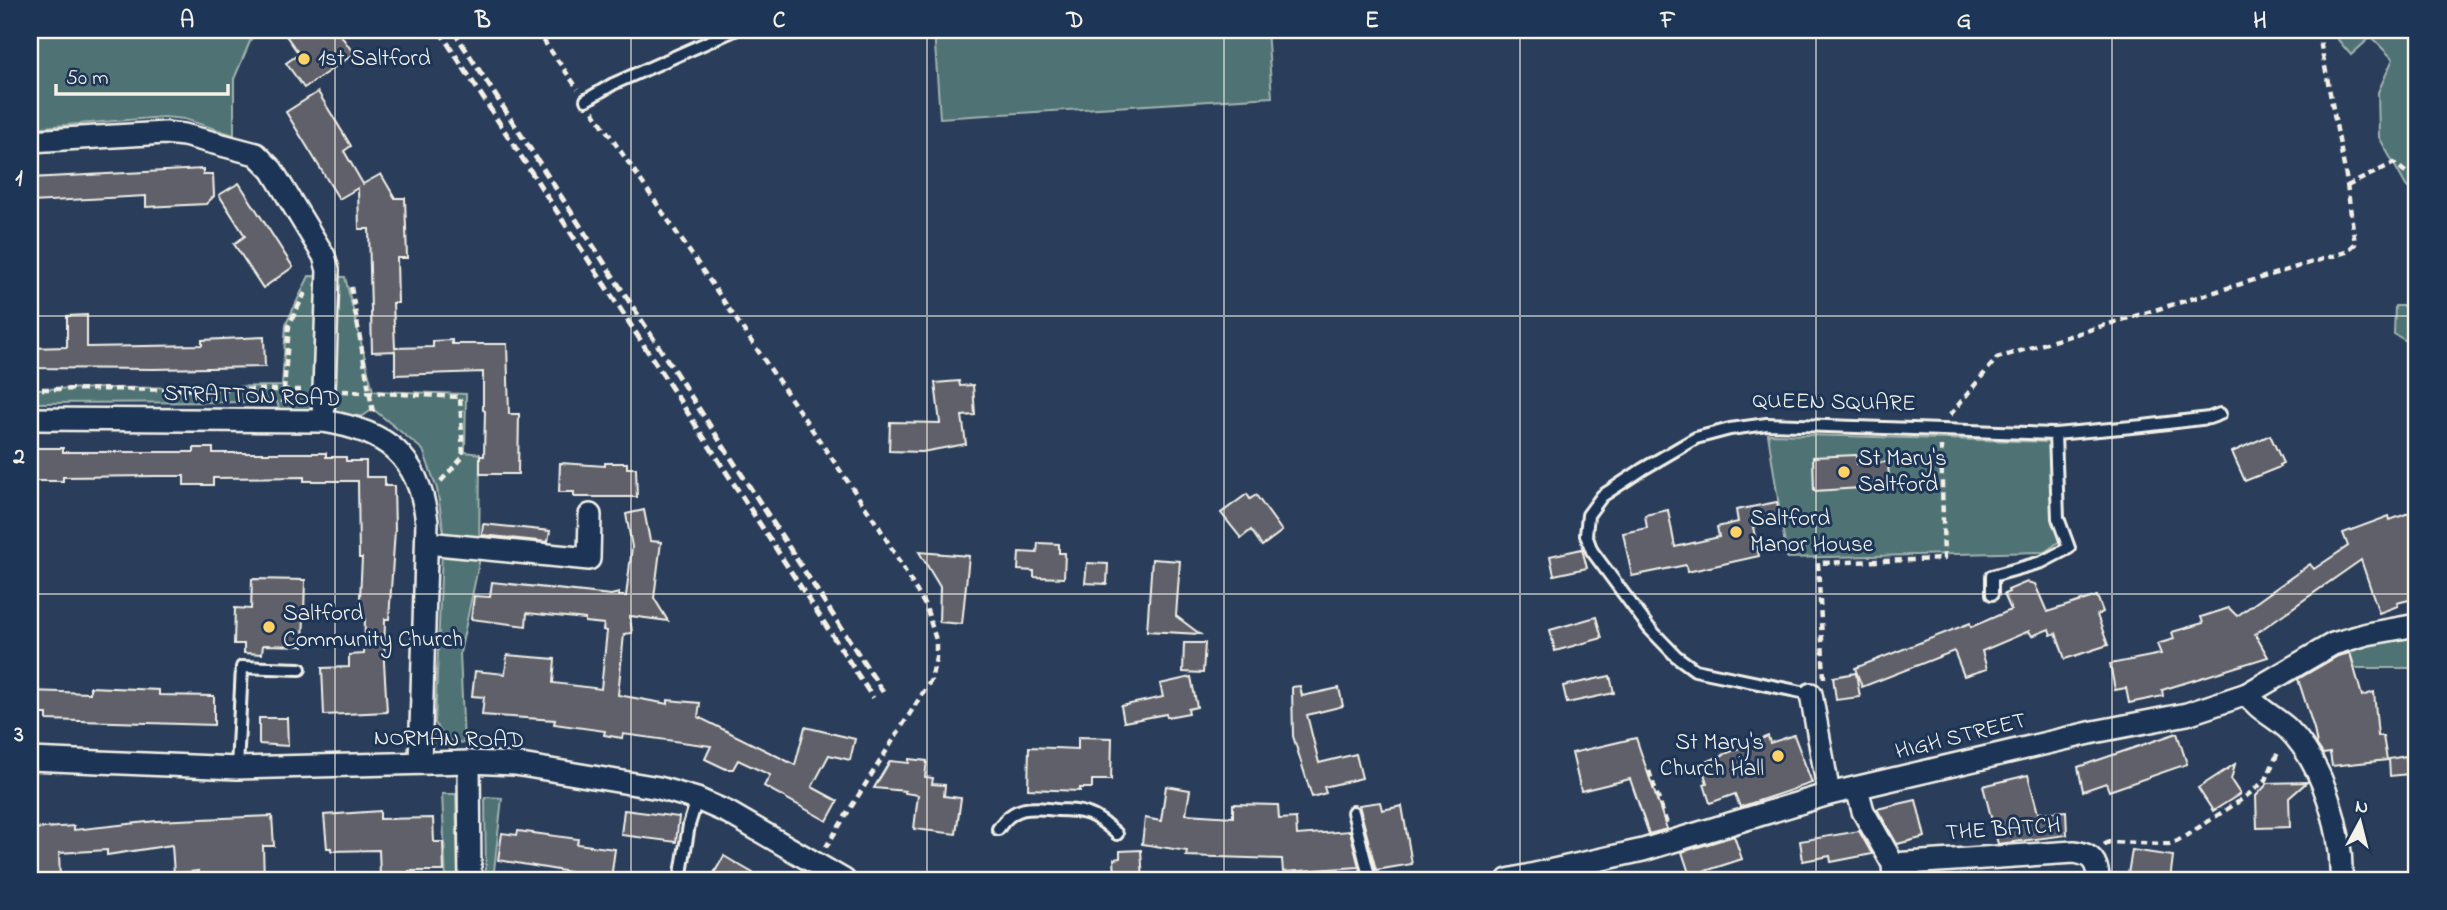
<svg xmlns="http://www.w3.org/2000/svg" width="2447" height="910" font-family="'Indie Flower',sans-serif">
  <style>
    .green { fill: #4f7374; stroke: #a2b2ae; stroke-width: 2 }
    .building { fill: #60616a; stroke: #f4f1e8; stroke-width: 2 }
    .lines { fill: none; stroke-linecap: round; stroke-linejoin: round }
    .service-casing { stroke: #f4f1e8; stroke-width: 16 }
    .minor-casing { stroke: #f4f1e8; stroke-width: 26 }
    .path { stroke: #f4f1e8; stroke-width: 4.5; stroke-dasharray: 7 5; stroke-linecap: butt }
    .service { stroke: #1d3557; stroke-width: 10 }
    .minor { stroke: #1d3557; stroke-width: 21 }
    .rail { stroke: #f4f1e8; stroke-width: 5; stroke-dasharray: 10 5; stroke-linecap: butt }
    .grid { fill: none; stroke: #f4f1e8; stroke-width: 2; stroke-opacity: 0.55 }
    .poi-dot { fill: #ffd166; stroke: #1d3557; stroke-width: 2.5 }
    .labels { text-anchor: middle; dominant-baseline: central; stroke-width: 6; stroke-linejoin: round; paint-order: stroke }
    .poi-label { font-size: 23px; fill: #f4f1e8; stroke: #1d3557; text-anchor: start }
    .street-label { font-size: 23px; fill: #f4f1e8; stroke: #1d3557 }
    .neatline { fill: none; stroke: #f4f1e8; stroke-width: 2.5 }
    .grid-label { font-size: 23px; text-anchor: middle; font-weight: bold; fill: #f4f1e8 }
  </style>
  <rect width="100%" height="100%" fill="#2a3e5b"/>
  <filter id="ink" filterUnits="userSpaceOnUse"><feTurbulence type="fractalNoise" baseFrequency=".0143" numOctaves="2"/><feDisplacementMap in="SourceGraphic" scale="14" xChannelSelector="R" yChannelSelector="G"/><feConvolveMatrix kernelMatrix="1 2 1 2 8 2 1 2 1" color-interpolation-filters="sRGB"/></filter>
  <g filter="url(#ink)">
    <g class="green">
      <path d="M30,30h225l-21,49v56l-50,-16 -20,-2 -134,11z"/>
      <path d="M934,30h333l5,67 -332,21z"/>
      <path d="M2338,30h79v167l-11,-11 -27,-49 -1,-45 15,-33 -22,-22 -20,18 -18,-21z"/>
      <path d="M309,276l36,1 28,114 93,3 -1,58 15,2 -1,109 -19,90 4,90 -18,-3 -11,-17 8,-196 -6,-38 -14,-39 -50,-41 -10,7 -82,-2 -4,-12 -247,1v-14l252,-3 4,-62z"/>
      <path d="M2395,306h22v41l-23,-13z"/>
      <path d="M1768,434l281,8 6,80 6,18 -16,12 -258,6z"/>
      <path d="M2417,635v33h-62l-6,-19z"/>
      <path d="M442,794h14l2,86h-12z"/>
      <path d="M485,797l17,1 -9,82h-7z"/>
    </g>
    <g class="building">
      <path d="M282,30h55l17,24 -50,34 -18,-25 13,-9z"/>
      <path d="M318,92l33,54 -7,5 19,33 18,-10 14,24h10l2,60h-10l1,45h-5l2,45 38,-1v-6l19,-1v4h55l2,70h10l-1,60h-38v-18h4l1,-45 -2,-1v-38l-88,3v-24l-23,1 -3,-123h-10l-1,-41 -19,11 -53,-87z"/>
      <path d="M203,169v5h10l1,22 -8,8 -60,3v-11l-115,6 -1,-24z"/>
      <path d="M239,183l54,84 -30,21 -29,-44 11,-8 -26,-41z"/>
      <path d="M87,315v32l115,-2v-5l62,-3 1,30 -111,2 -124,-1v-20l37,-1v-31z"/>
      <path d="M959,381l1,5 13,-1 2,30 -13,1 4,28 -44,8 -33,-1 1,-29 50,1 -5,-40z"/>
      <path d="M2270,435l13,28 -4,2 1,2 -35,14 -13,-29z"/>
      <path d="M34,448h29v4h131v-4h19v5h113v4h20v4h20v16h19v9h9l1,44 -6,89h-4l-1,43 3,50 -63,3 -2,-47 27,-1v-12l15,-1 1,-36 -6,-1 3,-59h-3l-1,-77h-54v-4l-91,1v7h-29v-9h-27l-94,1v4h-29v-4h-4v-24h5z"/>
      <path d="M1856,455l1,9 31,-2 1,18 -30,2 1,6 -46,3 -1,-34z"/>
      <path d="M560,463l45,3v-3h22v5h9l1,29h-63v-5h-15z"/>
      <path d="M1247,494l3,5 6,-4 26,36 -20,15 -11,-16 -10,8 -20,-25z"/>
      <path d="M1777,502l4,19 -28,6 6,29 -72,16 -1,-7 -54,11 -9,-43 24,-5 -2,-13 23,-5 7,37 44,-10 -2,-10 21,-5 -2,-12z"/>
      <path d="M644,510l6,31 11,1 -7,56 14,23 -38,-5 2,17 -8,1 -6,61 50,9v-4l32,3 -2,14 97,48 10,-38 50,12 -5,21 -21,-5 -17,32 26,14 -11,20 -63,-35 6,-11 -32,-15 -5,9h-7l-21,-10 6,-13 -88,-12 -1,4 -18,-3 1,-4 -51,-7 1,-4 -73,-5 2,-18 -12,-1 3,-25 30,3 2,-19 48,4 -2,24 48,6 6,-58 -4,-1 1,-6 -19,-2v-3l-58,-6 -1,13 -55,-7 3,-23 16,1 2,-15 119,13 8,-2v3h7l6,-49 -6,-33z"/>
      <path d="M2417,510v88l-20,5 1,3 -19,7 -18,-53 -106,74 13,23 -106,33 1,6 -34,7 -3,-15 -11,2 -5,-26 51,-10 -4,-10 17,-5 -2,-7 31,-9 -2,-6 28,-9 8,8 73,-52 4,5 34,-23 -5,-13 46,-17 1,4z"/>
      <path d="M483,524l67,7 -2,11 -66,-7z"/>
      <path d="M1038,543l21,1v9h6l-1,25 -30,-1v-6l-16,-1 1,-18 18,1z"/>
      <path d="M1582,549l5,19 -33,7 -4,-19z"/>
      <path d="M919,552l50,4 -7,68 -23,-2 1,-35z"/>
      <path d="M1152,559l28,2 -4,55 24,18 -53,-3z"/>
      <path d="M1087,563l21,1 -1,20 -22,-1z"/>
      <path d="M252,579l53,1 -2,66 -40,-1 -1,9 -18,-1v-9h-10l1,-36 16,1z"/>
      <path d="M2027,582l8,2 12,28 50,-16 6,16 -6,3 11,30 -43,14 -9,-26 -5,2 -2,-6 -17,7 -3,-5 -47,20 5,18 -23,7 -10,-25 -92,36 -7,-19 115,-45 1,4 40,-17 -7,-16 5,-2 -1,-2z"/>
      <path d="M1596,617l6,21 -47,13 -5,-21z"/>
      <path d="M1184,643h21l-2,30 -20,-1z"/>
      <path d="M2350,653l12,43 12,-4 4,44h5l4,24 -55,6 -2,-13 -7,1 -6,-9 -3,-16 -16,-50 40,-23z"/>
      <path d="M1856,673l4,24 -24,3 -3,-23z"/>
      <path d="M1610,676l4,17 -47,10 -4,-17z"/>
      <path d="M1191,677l6,30 -9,2 1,4 -22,4 -1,-3 -42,8 -3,-16 42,-9 -3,-13z"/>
      <path d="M1300,686l2,10 37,-8 4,18 -36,9 12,48 37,-9 6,24 -38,9 2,6 -14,4 -19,-61 -1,-49z"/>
      <path d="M90,687l69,3v5l55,1v29l-167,-5v-6h-17v-23l60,2z"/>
      <path d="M259,718h28l1,28 -29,-2z"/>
      <path d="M2177,733l10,31 -78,27 -3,-8 -23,8 -5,-24z"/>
      <path d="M1794,735l18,48 -72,24 -5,-13 -25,9 -6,-19 3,-1 -6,-19 67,-28 2,7z"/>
      <path d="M1078,737l34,1 -1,42h-19v8h-12v3l-52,-2 1,-42 49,2z"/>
      <path d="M1636,738l31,91 -18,5 -19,-55 -49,12 -9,-38z"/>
      <path d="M2406,756l3,18 -19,2 -1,-17z"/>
      <path d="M909,759l18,2 -2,16 8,1 -1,6 13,1 -1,11 17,2 -5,36 -42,-5 4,-34 -13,-2v-2l-31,-3 16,-27 19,2z"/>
      <path d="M2235,764l-4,16 9,14 -27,17 -15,-23z"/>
      <path d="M2028,775l10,38 28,-2 1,24 -69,9 -15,-58z"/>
      <path d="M2307,782l-18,16 1,29 -33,1 -1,-32 12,-13z"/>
      <path d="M1166,786l24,4 -4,24 47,3v-13l45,1 1,14 17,-1 1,17 53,-4 9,36 -76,5 -1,-13 -96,-3 1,-5 -45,-7 3,-26 16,3z"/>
      <path d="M1916,800l9,37 -28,7 -20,-35z"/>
      <path d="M1380,802l2,8 20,-4 10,58 -36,6 -17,-65z"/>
      <path d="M624,810l55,7 -3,25 -55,-7z"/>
      <path d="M380,811v8l53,-1 1,24h9l1,29h-35v4l-29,1 -1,-26 -48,1v-3h-4l-3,-33z"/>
      <path d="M272,816l2,30h-11l1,34h-66v-9l-24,3 -2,-29 -65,10v-5l-48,3 1,25 -30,2v-51l44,-3v4l82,-9z"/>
      <path d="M518,831l60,8 -1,5 38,5 -4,30 -113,-19 4,-27 15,2z"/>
      <path d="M1859,831l13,23 -41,8 -1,-6 -27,5 -3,-20z"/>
      <path d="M1734,836l8,23 -52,17 -8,-24z"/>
      <path d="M1141,850l2,30h-12l-3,-4h-13l-1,-17 6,-1v-7z"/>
      <path d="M2132,850l41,6 -3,24h-43z"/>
      <path d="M724,856l10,6 31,18h-55z"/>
    </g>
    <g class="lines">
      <defs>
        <g id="service">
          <path d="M586,100l27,-16 122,-54"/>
          <path d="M2055,434l88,-8 66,-8 11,-4"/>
          <path d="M1811,694l-116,-24 -19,-14 -27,-28 -57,-77 -6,-16 2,-20 14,-19 41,-27 53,-31 34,-9 37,-5 288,10 3,84 11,30 -27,14 -50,14v18"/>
          <path d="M237,768l5,-101 58,2"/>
          <path d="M1353,812l17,68"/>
          <path d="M998,829c16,-24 32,-22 59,-19 9,0 19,0 28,3 12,3 23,13 32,21"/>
          <path d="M680,880l9,-55 8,-26"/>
        </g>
        <g id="minor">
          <path d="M30,141l135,-8 19,2 72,19 16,16 52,86 4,14 -5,151"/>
          <path d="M30,419l293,2c63,10 96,34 104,101l-7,241"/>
          <path d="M427,543l162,16 1,-44"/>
          <path d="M1811,694l18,100"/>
          <path d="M2247,694c10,15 28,23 41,35 35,34 55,103 53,151"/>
          <path d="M30,759l207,9 232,-6 46,2 144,24 38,11 32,14 115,67"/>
          <path d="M469,762l1,118"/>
          <path d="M1857,789l6,22 30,53 1,16"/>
          <path d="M1893,864l181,-12c18,2 24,11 24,28"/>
          <path d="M1508,880l135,-30 186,-56 265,-62 93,-18 60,-20 86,-50 34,-10 50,-9"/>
        </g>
      </defs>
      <use href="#service" class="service-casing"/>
      <use href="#minor" class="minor-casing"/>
      <g class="path">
        <path d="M536,30l42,59"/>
        <path d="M593,111l286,416 47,80 10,33v18l-5,22 -105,167"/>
        <path d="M2347,186l47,-23 23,18"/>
        <path d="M351,287l22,126"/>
        <path d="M30,389l275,1"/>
        <path d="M342,391l118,6 3,60 -23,25"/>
        <path d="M283,403l6,-78 16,-32"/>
        <path d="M1950,415l47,-57 349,-106 9,-8 -9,-67 -28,-147"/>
        <path d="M1824,678l-6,-115 126,-4 -3,-113"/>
        <path d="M1649,771l18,53"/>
        <path d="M2104,845l5,-3 60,2 9,-3 66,-43 22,-18 13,-30"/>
      </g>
      <use href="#service" class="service"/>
      <use href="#minor" class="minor"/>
      <g class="rail">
        <path d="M439,30l434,668"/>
        <path d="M453,30l430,662"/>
      </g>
    </g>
  </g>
  <path class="grid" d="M335,30v850M631,30v850M927,30v850M1224,30v850M1520,30v850M1816,30v850M2112,30v850M30,316h2387M30,594h2387"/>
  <g class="poi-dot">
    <circle cx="304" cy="59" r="7"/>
    <circle cx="1844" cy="472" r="7"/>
    <circle cx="1736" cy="532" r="7"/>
    <circle cx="269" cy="627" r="7"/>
    <circle cx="1778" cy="756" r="7"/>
  </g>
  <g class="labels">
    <g class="poi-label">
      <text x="318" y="59">1st Saltford</text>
      <text x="1858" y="459">St Mary's<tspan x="1858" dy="26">Saltford</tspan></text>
      <text x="1750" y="519">Saltford<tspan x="1750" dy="26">Manor House</tspan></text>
      <text x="283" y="614">Saltford<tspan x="283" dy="26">Community Church</tspan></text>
      <text x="1764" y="743" text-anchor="end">St Mary's<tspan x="1764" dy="26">Church Hall</tspan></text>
    </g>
    <g class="street-label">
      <text transform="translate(252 397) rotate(2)">STRATTON ROAD</text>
      <text transform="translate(1834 403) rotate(1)">QUEEN SQUARE</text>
      <text transform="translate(1961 737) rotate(-14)">HIGH STREET</text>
      <text transform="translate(449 740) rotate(1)">NORMAN ROAD</text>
      <text transform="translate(2003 830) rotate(-4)">THE BATCH</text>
    </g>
  </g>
  <rect width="2447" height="910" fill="none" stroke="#1d3557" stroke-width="77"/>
  <g transform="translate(2360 822) rotate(7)" stroke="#1d3557" stroke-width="5" paint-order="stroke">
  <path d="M0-5L12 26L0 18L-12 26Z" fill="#f4f1e8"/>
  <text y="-10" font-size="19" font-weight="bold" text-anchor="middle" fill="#f4f1e8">N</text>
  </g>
  <path d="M56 84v10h172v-10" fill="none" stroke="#f4f1e8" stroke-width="3.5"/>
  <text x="66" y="84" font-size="21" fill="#f4f1e8" stroke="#1d3557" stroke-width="5" paint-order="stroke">50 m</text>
  <rect x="38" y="38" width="2370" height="834" class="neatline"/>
  <g class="grid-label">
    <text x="187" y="27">A</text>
    <text x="483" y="27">B</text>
    <text x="779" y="27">C</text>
    <text x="1075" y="27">D</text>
    <text x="1372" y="27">E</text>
    <text x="1668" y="27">F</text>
    <text x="1964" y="27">G</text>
    <text x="2260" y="27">H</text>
    <text x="19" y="185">1</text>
    <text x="19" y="463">2</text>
    <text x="19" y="741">3</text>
  </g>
</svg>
